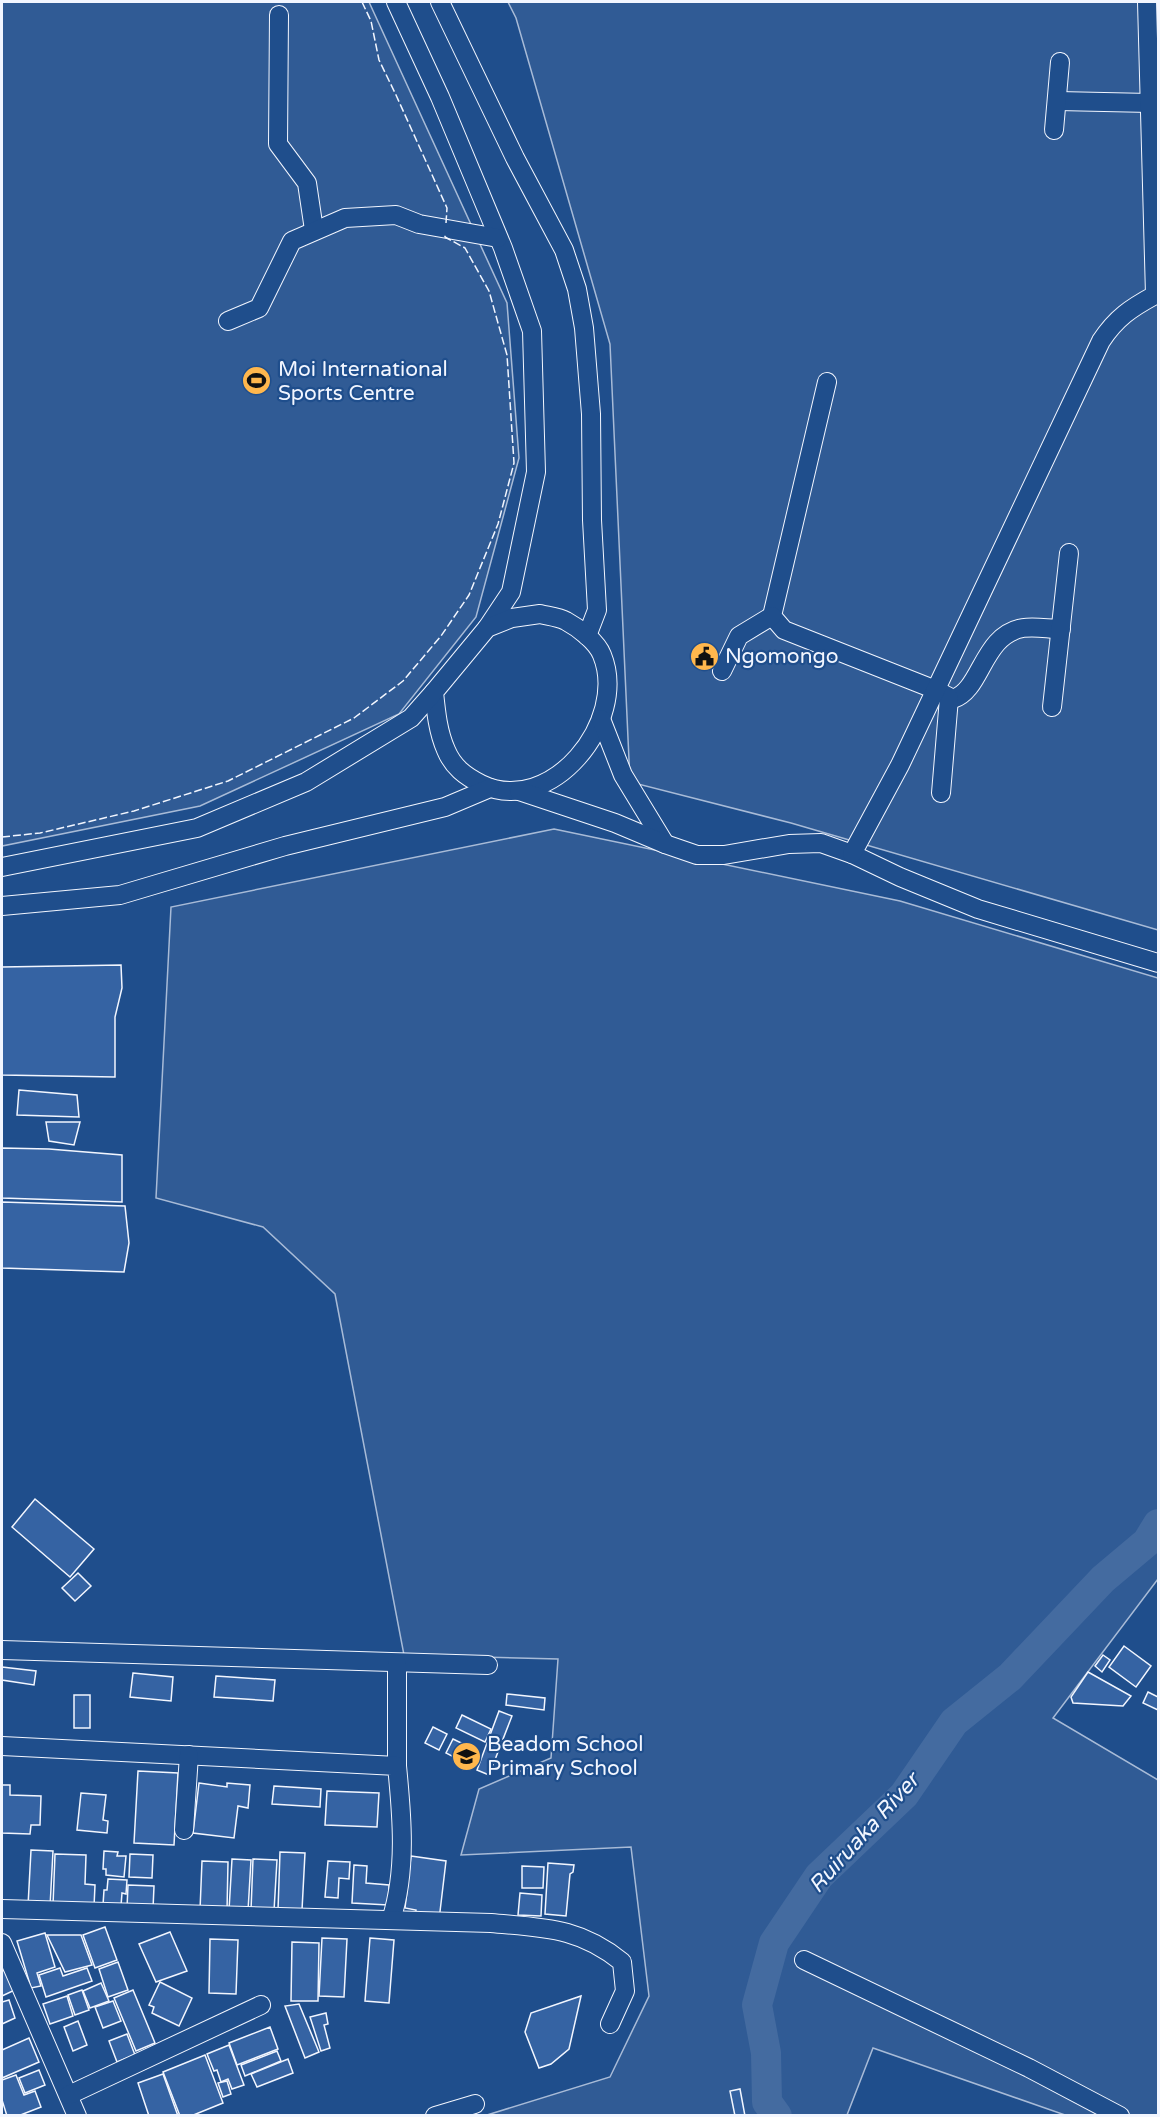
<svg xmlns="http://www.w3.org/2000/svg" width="1160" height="2117" font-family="'Varela Round',sans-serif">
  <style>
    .built { fill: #305b95; stroke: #a8bbd7; stroke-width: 1.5 }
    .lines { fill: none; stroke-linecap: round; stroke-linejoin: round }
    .river { stroke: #446ba0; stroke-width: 30 }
    .building { fill: #3563a3; stroke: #f2f6ff; stroke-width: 1.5 }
    .minor-casing { stroke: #f2f6ff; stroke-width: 20 }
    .minor { stroke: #1f4e8c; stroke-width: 18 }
    .fence { stroke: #f2f6ff; stroke-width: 1.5; stroke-dasharray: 8 3; stroke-linecap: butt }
    .labels { text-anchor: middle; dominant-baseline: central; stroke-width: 4.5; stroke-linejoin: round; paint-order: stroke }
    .poi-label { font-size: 21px; fill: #f2f6ff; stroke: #1f4e8c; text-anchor: start }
    .water-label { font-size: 22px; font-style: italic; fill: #f2f6ff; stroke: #1f4e8c }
  </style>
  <rect width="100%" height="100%" fill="#1f4e8c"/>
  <g class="built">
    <path d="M2,2h367l138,301 12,155 -43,159 -77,97 -199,92 -198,40z"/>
    <path d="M508,2h650v928l-367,-107 -161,-41 -20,-438 -94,-326z"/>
    <path d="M554,829l346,72 258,77v601l-105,139 105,62v335h-93l-192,-67 -26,67h-360l123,-38 39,-81 -18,-149 -170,8 18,-66 72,-31 7,-99 -154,-4 -69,-361 -72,-67 -107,-29 15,-291z"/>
  </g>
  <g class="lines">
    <path class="river" d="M777,2116l-10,-14 -1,-49 -9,-48 17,-62 45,-67 85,-81 50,-73 56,-45 93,-98 44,-37 11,-18"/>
  </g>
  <g class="building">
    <path d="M121,965l1,23 -7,29v60l-113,-2v-108z"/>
    <path d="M19,1090l58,5 2,22 -62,-2z"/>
    <path d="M46,1122h34l-6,23 -25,-4z"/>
    <path d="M2,1148l47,1 73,6v47l-120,-4z"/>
    <path d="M2,1202l123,4 4,37 -5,29 -122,-4z"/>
    <path d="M35,1499l59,50 -24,28 -58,-50z"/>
    <path d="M78,1573l13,13 -16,15 -13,-13z"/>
    <path d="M1124,1646l27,20 -15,21 -27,-20z"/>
    <path d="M1103,1655l7,5 -8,12 -7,-6z"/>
    <path d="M2,1667l34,4 -2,14 -32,-5z"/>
    <path d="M1088,1672l43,24 -8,10 -50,-3 -2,-6z"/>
    <path d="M133,1673l40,4 -2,24 -41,-4z"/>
    <path d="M216,1676l59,4 -2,21 -59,-4z"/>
    <path d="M1148,1692l10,5v13l-15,-7z"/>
    <path d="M507,1694l38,4 -1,12 -38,-5z"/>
    <rect x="74" y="1695" width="16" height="33"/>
    <path d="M499,1711l13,5 -23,59 -12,-5z"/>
    <path d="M462,1715l29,14 -6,13 -29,-14z"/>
    <path d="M433,1727l14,7 -8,16 -14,-7z"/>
    <path d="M453,1739l25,12 -7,15 -25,-13z"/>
    <path d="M138,1771l40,2 -4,72 -40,-2z"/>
    <path d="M199,1783l28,4v-4l23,2 -2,23 -10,-2 -4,32 -41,-5z"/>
    <path d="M2,1785h8v10l31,1 -1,29h-9l-1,9 -28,-1z"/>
    <path d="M274,1786l47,3 -1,18 -48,-3z"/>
    <path d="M327,1791l52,2 -2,34 -52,-2z"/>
    <path d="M81,1793l25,2 -3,25 5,1 -1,12 -30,-3z"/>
    <path d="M31,1850l22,1 -3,56 -22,-1z"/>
    <path d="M104,1851l14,1 -1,4h9l-2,21 -18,-2v-6h-3z"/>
    <path d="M280,1852l25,1 -3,57h-24z"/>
    <path d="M55,1854l31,1 -1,29 10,1 -1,22 -41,-2z"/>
    <path d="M130,1854l23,1 -1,23 -23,-1z"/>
    <path d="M411,1856l35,5 -7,59 -24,-3 1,-7 -11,-2z"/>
    <path d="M232,1859l19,1 -3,51 -19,-1z"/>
    <path d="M253,1859l24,1 -3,51 -23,-1z"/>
    <path d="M202,1861l26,1 -1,49 -27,-1z"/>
    <path d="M328,1861l22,1 -1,17 -10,-1 -1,20 -13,-1z"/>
    <path d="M548,1863l26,2 -1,7 -3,2 -4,42 -21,-2z"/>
    <path d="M354,1865l13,1 -1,17 23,2 -1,20 -36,-2z"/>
    <path d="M522,1866l22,1 -1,21h-21z"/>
    <path d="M108,1879l19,1 -1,14 -4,-1 -1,13 -18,-1 1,-15h3z"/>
    <path d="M128,1885l26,1 -1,23 -26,-1z"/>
    <path d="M520,1893l22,2 -1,21 -23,-1z"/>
    <path d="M105,1927l12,33 -22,8 -12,-33z"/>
    <path d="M170,1932l17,39 -31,11 -17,-38z"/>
    <path d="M45,1933l10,34 -18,6 4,13 -10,2 -14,-47z"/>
    <path d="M47,1935h34l11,30 -27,7z"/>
    <path d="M322,1938l25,1 -3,58 -25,-1z"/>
    <path d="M370,1938l24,2 -5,63 -24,-2z"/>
    <path d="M210,1939l28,1 -2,54 -27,-1z"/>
    <path d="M292,1942l27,1 -1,58h-27z"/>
    <path d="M118,1962l10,28 -20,7 -9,-28z"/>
    <path d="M60,1968l3,8 24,-8 5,13 -46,16 -7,-22z"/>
    <path d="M8,1969l9,20 -15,7v-25z"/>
    <path d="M160,1982l32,16 -13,28 -27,-13 2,-6 -5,-2z"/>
    <path d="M101,1983l8,18 -19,7 -7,-17z"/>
    <path d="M82,1990l7,20 -14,5 -7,-20z"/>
    <path d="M133,1990l22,53 -19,8 -22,-53z"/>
    <path d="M67,1996l6,20 -23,8 -7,-20z"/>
    <path d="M581,1996l-12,53 -18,15 -12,4 -14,-36 6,-19z"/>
    <path d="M9,2000l6,18 -13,6v-22z"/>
    <path d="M113,2001l8,20 -18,7 -8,-21z"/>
    <path d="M299,2004l20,48 -14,6 -20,-52z"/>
    <path d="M326,2013l2,11 -4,1 6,23 -9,3 -11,-34z"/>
    <path d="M78,2021l9,24 -14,6 -9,-24z"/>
    <path d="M270,2027l8,22 -41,16 -8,-22z"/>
    <path d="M127,2034l8,21 -18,7 -8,-21z"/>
    <path d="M29,2038l10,24 -37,16v-28z"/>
    <path d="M229,2045l15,40 -12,4 -4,-10 -7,3 -4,-12 -3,1 -7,-17z"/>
    <path d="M277,2051l4,10 -36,15 -4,-11z"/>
    <path d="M205,2055l18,48 -32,13h-11l-17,-44z"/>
    <path d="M288,2059l5,14 -36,14 -6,-13z"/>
    <path d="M39,2070l6,15 -20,8 -6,-15z"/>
    <path d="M163,2074l15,42h-29l-11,-33z"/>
    <path d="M16,2075l8,20 11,-4 6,16 -23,9h-11l-5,-16v-20z"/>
    <path d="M227,2081l4,13 -8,3 -5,-14z"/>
    <path d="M740,2089l5,27h-10l-5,-25z"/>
  </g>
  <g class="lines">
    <defs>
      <g id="minor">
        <path d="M396,2l44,95 63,151 29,83 4,141 -25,120 -24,36"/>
        <path d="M440,2l75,156 49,92 13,39 7,39 7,86 1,106 5,90 -10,26"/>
        <path d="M279,15l-1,129 29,39 7,47"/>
        <path d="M1058,101l92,2"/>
        <path d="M1054,130l6,-68"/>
        <path d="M228,321l31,-13 33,-67 53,-23 51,-3 23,9 79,14"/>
        <path d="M827,382l-55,234 12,14 152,60 17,9c29,-9 29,-64 70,-71 12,-2 26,1 38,1"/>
        <path d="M540,614c8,2 19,3 26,7 13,7 31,21 36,34 27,66 -51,163 -121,129 -16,-8 -28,-17 -35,-34 -8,-18 -10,-38 -12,-58l53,-64 25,-10z"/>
        <path d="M722,671l17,-35 33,-20"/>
        <path d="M1052,707l17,-154"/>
        <path d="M601,719l22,56 42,69"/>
        <path d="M519,791l96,32 50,21 32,11h27l65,-11 32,-1 31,11 48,23 78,32 180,54"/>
        <path d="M941,793l8,-95"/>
        <path d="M852,854l48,-89 201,-424c15,-23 30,-33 54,-46l-8,-293"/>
        <path d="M2,867l195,-39 109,-46 105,-64 23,-26"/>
        <path d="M2,906l118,-11 165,-49 160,-39 45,-19"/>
        <path d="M2,1650l486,15"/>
        <path d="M397,1664v102"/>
        <path d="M2,1746l395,20c5,50 10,105 -6,154"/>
        <path d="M184,1830l5,-75"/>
        <path d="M2,1909l489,14c53,5 88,4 131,39l3,29 -15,33"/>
        <path d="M2,1943l75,173"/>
        <path d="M804,1960l225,108 91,48"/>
        <path d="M69,2095l192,-90"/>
        <path d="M435,2116l40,-12"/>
      </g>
    </defs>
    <use href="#minor" class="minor-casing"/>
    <use href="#minor" class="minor"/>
    <g class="fence">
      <path d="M362,2l9,19 8,39 17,35 51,113 -1,15"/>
      <path d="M2,837l38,-4 94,-22 94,-30 126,-63 49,-37 38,-45 28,-41 29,-71 16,-61 -7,-108 -18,-64 -24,-43 -20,-11v-2"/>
    </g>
  </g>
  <defs>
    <symbol id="stadium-disc" viewBox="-11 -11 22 22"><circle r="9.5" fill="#ffb74d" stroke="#1f4e8c"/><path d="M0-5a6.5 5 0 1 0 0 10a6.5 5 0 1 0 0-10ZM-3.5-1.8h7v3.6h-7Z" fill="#111"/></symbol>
    <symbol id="civic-disc" viewBox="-11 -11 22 22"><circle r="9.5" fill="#ffb74d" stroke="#1f4e8c"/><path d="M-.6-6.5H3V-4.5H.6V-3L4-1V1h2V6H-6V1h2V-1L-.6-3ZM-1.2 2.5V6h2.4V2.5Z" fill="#111"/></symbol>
    <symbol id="school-disc" viewBox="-11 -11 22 22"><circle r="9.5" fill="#ffb74d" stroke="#1f4e8c"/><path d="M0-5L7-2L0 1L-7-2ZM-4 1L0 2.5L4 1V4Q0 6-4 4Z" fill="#111"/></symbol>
  </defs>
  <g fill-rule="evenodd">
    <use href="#stadium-disc" x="240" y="364" width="33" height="33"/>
    <use href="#civic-disc" x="688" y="640" width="33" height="33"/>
    <use href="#school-disc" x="450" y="1740" width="33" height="33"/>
  </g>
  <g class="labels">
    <g class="poi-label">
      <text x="278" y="369">Moi International<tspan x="278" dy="24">Sports Centre</tspan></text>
      <text x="725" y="656">Ngomongo</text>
      <text x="487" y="1744">Beadom School<tspan x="487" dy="24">Primary School</tspan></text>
    </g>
    <g class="water-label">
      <text transform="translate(864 1833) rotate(-48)">Ruiruaka River</text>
    </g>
  </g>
  <rect width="1160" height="2117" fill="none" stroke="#f2f6ff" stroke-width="6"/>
</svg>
